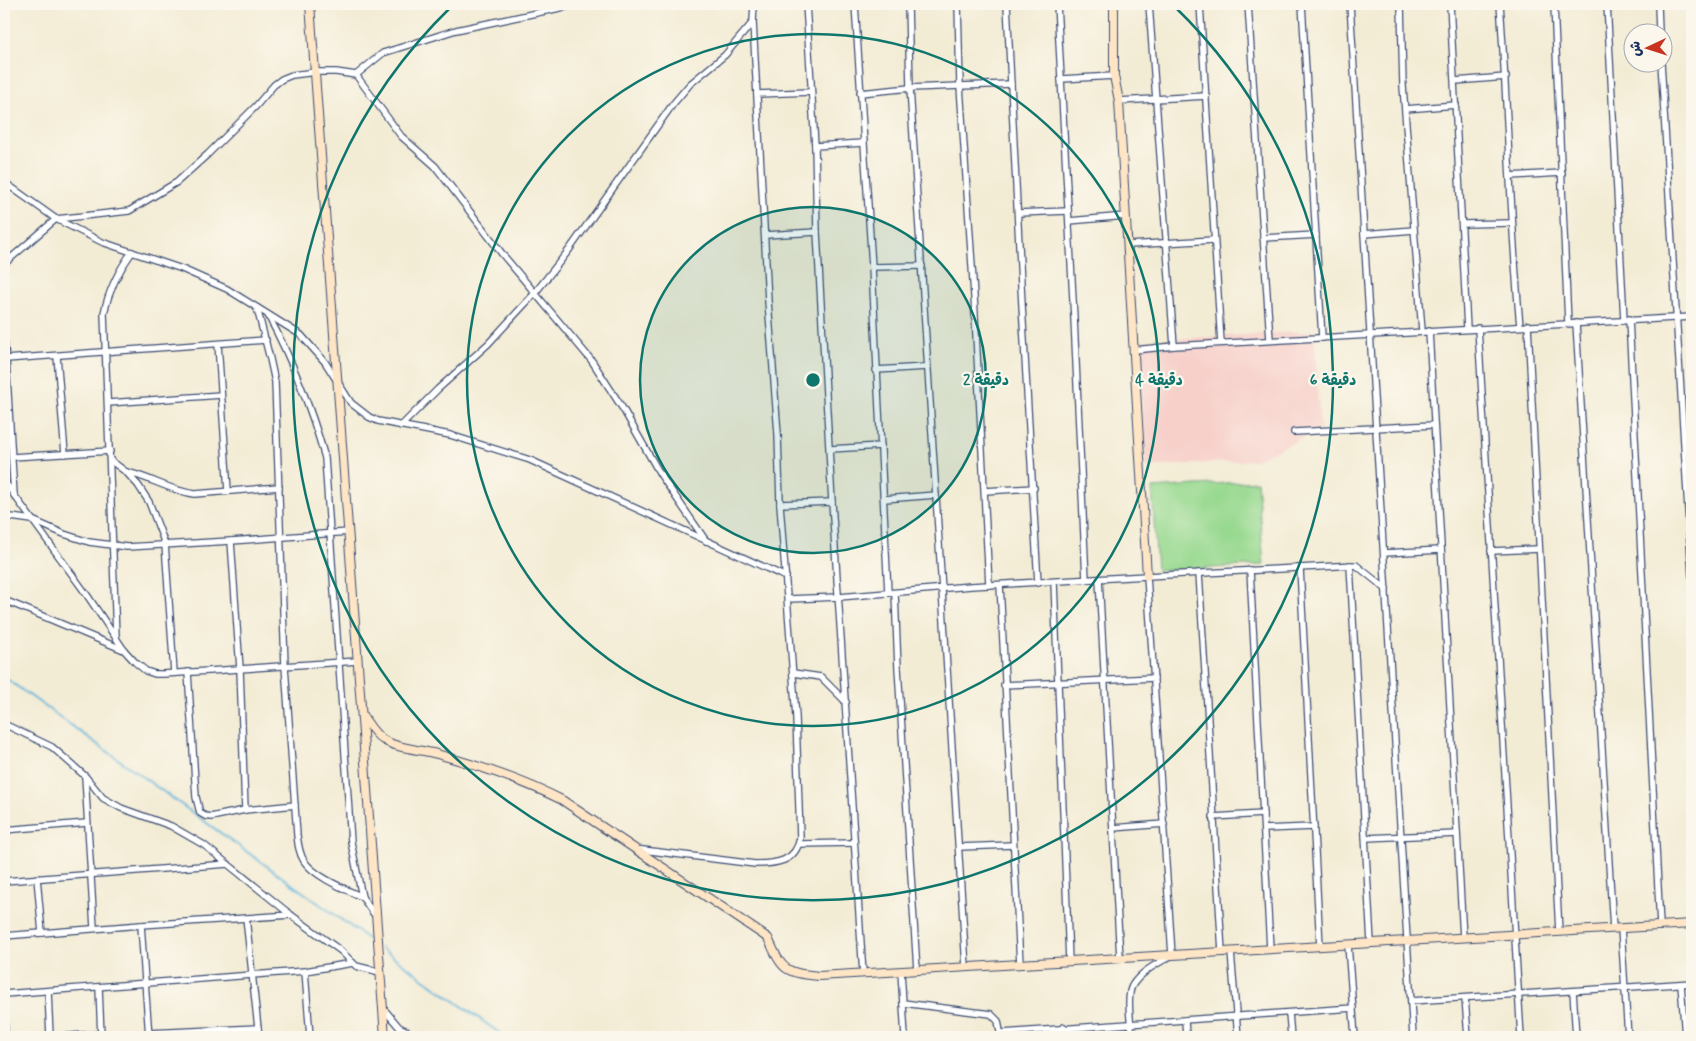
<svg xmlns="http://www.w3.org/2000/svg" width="1696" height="1041" font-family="Mynerve,'Playpen Sans Arabic',sans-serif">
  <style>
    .built { fill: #f7d0ca }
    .green { fill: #98d990; stroke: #5a8477 }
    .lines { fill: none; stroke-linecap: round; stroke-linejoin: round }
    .stream { stroke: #5eb4da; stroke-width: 2 }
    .street-casing { stroke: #3b4b70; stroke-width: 8 }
    .secondary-casing { stroke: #3b4b70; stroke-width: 10 }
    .street { stroke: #fff; stroke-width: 5.5 }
    .secondary { stroke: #fde5c5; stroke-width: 8 }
    .ring { fill: none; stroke: #0f766e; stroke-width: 2.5 }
    .centre { fill: #0f766e; stroke: #fbf7ec; stroke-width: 2.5 }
    .ring-label { font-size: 15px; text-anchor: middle; font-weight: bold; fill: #0f766e; stroke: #fbf7ec; stroke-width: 4.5; stroke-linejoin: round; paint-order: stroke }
  </style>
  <rect width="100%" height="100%" fill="#fbf7ec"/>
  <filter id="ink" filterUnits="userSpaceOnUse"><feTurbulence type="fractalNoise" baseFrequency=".02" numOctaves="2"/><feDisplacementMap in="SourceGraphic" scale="10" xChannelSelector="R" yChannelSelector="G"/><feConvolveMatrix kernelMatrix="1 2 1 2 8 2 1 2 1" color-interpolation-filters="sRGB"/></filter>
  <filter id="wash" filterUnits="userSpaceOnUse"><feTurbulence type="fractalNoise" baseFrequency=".0096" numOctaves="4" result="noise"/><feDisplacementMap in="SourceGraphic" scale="20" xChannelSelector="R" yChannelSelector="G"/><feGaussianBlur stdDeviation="1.12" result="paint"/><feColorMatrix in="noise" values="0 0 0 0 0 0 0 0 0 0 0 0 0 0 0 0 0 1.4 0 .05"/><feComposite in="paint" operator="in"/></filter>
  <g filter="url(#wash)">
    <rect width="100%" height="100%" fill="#f3ecd5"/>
    <path class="built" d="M1314,331l6,99 -65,30 -109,7 -8,-126z"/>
    <path class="green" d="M1257,481l7,84 -107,6 -5,-83z"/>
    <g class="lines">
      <g class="stream">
        <path d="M4,677l371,267"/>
        <path d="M381,948l124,89"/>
      </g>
    </g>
  </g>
  <g filter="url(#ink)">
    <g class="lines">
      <defs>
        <g id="street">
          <path d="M806,4l9,142 2,86 15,270 31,472"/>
          <path d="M855,4l17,263 16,326"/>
          <path d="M908,4l2,84 56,879"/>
          <path d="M958,4l2,82 14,210 15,289"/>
          <path d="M1007,4l15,301 16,278"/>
          <path d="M1057,4l17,314 12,262"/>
          <path d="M1149,4l25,342"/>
          <path d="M1200,4l21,339"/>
          <path d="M1248,4l22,336"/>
          <path d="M1302,4l20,334"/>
          <path d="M1350,4l63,1033"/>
          <path d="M1401,4l2,82 19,245"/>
          <path d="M1450,4l17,325"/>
          <path d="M1500,4c8,107 10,215 20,322"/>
          <path d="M1554,4l14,319"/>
          <path d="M1607,4l17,316"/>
          <path d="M1658,4l1,28"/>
          <path d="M1661,62l31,514"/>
          <path d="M356,75l27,-22 73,-23 123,-26"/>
          <path d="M1061,79l53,-3"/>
          <path d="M1455,81l51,-4"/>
          <path d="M860,93l50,-5 101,-4"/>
          <path d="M757,94l54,-2"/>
          <path d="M1119,101l87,-5"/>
          <path d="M1405,109l51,-4"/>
          <path d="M815,146l48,-3"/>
          <path d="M1510,176l52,-3"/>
          <path d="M4,182l52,37 46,23 80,27 45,20 74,46 24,27 26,41 18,14 9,4 72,14 80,25 256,117"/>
          <path d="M1018,213l50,-2"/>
          <path d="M1069,221l57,-5"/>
          <path d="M1463,224l49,-1"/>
          <path d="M1364,234l50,-4"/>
          <path d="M765,235l52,-3"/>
          <path d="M1263,238l53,-3"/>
          <path d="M1128,245l86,-5"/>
          <path d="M4,264l52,-45 73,-8 48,-29 31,-28 48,-48 18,-21 8,-6 10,-4 24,-3h20l20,3 45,61 34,30 68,89 89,106 31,48 37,65 46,67"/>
          <path d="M872,267l50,-1"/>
          <path d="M257,308l13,51 5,23 10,284 12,169c1,9 2,18 7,26 11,16 41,28 58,36"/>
          <path d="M268,315c24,45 43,93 57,143l26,384 11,55 14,20"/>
          <path d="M1629,319l31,607"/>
          <path d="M1576,323l37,606"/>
          <path d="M1528,325l31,607"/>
          <path d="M1478,328l43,709"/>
          <path d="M1429,331l34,607"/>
          <path d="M4,341l2,18 8,136"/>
          <path d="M218,344l10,147"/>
          <path d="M1134,350l40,-4 518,-29"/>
          <path d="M57,356l8,98"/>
          <path d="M6,359l260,-19"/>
          <path d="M876,370l51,-3"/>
          <path d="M108,403l113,-8"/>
          <path d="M401,426l37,-37 50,-45 47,-51 34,-43 104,-146 17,-20 35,-29 28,-33"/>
          <path d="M1294,432l140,-7"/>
          <path d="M830,449l51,-3"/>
          <path d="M12,457l98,-6"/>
          <path d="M110,460l16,12 12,13 11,17 16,42 9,129"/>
          <path d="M126,472c24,5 44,19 69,22l84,-7"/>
          <path d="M4,481l83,114 37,55 11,12 11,9 9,3h8l195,-13"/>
          <path d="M985,491l49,-3"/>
          <path d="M884,499l52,-4"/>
          <path d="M780,504l52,-2"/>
          <path d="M4,516l28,4 32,14 25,8 38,5 104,-6 118,-9"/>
          <path d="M231,541l9,128 5,141"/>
          <path d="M1491,551l48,-2"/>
          <path d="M1384,553l57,-3"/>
          <path d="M1350,565l21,378"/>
          <path d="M1300,568l20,378"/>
          <path d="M1250,570l20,379"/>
          <path d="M1199,573l23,379"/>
          <path d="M1099,579l21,379"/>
          <path d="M1054,582l15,379"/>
          <path d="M1000,585l20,379"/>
          <path d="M895,593l3,75 19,302"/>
          <path d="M788,599l51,-2 132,-11 176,-10 209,-11 30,24"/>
          <path d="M4,600l120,50"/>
          <path d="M116,637l-12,-324c5,-23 14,-42 28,-61"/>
          <path d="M188,672l8,125 4,16 5,3 6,1 34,-7 50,-5"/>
          <path d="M793,673l28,4 25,25"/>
          <path d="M1004,685l150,-7"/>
          <path d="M4,724l48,23 33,29 18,22 18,10 50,18 33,19 87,70 50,36 15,15 24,6"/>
          <path d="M85,776l9,152"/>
          <path d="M1213,817l50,-3"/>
          <path d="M1113,828l51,-4"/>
          <path d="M1264,829l50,-2"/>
          <path d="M4,830l83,-7"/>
          <path d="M1366,838l91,-4"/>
          <path d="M799,844l55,-1"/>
          <path d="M959,847l54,-2"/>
          <path d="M635,849l120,15c21,0 41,-2 45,-26l-4,-121 -16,-213 -2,-70 -10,-133 -15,-279 1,-18"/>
          <path d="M37,878l5,55"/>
          <path d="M4,881l224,-17"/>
          <path d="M246,918l13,119"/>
          <path d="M141,925l8,112"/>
          <path d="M1621,928l7,109"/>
          <path d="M4,936l137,-11 150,-10"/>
          <path d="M1348,945l7,92"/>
          <path d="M1231,952l7,85"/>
          <path d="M305,971l5,66"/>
          <path d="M901,971l4,66"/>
          <path d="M1681,984l4,53"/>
          <path d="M99,987l2,50"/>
          <path d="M48,991l2,46"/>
          <path d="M1573,991l3,46"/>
          <path d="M4,994l301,-23 48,-8"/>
          <path d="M1465,998l3,39"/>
          <path d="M1411,1001l281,-18"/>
          <path d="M903,1003l88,11 7,7 3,16"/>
          <path d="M383,1008l16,19 20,10"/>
          <path d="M4,1013l1,24"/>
          <path d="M1289,1013l2,24"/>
          <path d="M1185,1020l1,17"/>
          <path d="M1064,1027l1,10"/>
          <path d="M149,1033l109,-5"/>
          <path d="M1002,1033l351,-25"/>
          <path d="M56,1037l45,-3"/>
          <path d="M1132,1037c-1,-13 -6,-40 0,-51 9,-15 27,-23 40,-31l-25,-379"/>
        </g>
        <g id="secondary">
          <path d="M310,4l75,1033"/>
          <path d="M1114,4v72l5,25 28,475"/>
          <path d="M362,715c6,8 12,19 20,24 15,10 37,10 55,15 43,12 85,26 125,46l206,138c15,33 15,34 51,38l873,-52"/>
        </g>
      </defs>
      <use href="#street" class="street-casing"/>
      <use href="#secondary" class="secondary-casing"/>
      <use href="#street" class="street"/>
      <use href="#secondary" class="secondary"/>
    </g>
  </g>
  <circle cx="813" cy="380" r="173" fill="#0f766e" fill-opacity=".12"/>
  <g class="ring">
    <circle cx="813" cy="380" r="173"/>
    <circle cx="813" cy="380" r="346"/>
    <path d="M1174 6A520 520 0 1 1 452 6"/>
  </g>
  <circle cx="813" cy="380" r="8" class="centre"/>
  <g class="ring-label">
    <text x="986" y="385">2 دقيقة</text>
    <text x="1159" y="385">4 دقيقة</text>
    <text x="1333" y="385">6 دقيقة</text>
  </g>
  <rect width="1696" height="1041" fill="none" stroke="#fbf7ec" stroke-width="20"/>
  <g transform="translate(1648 48) rotate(266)"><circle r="24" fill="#fbf7ec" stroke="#a1a7b3"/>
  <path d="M0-4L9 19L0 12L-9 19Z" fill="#c8321e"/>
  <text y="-8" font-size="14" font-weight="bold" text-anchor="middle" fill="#1b2f5e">ش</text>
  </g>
</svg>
